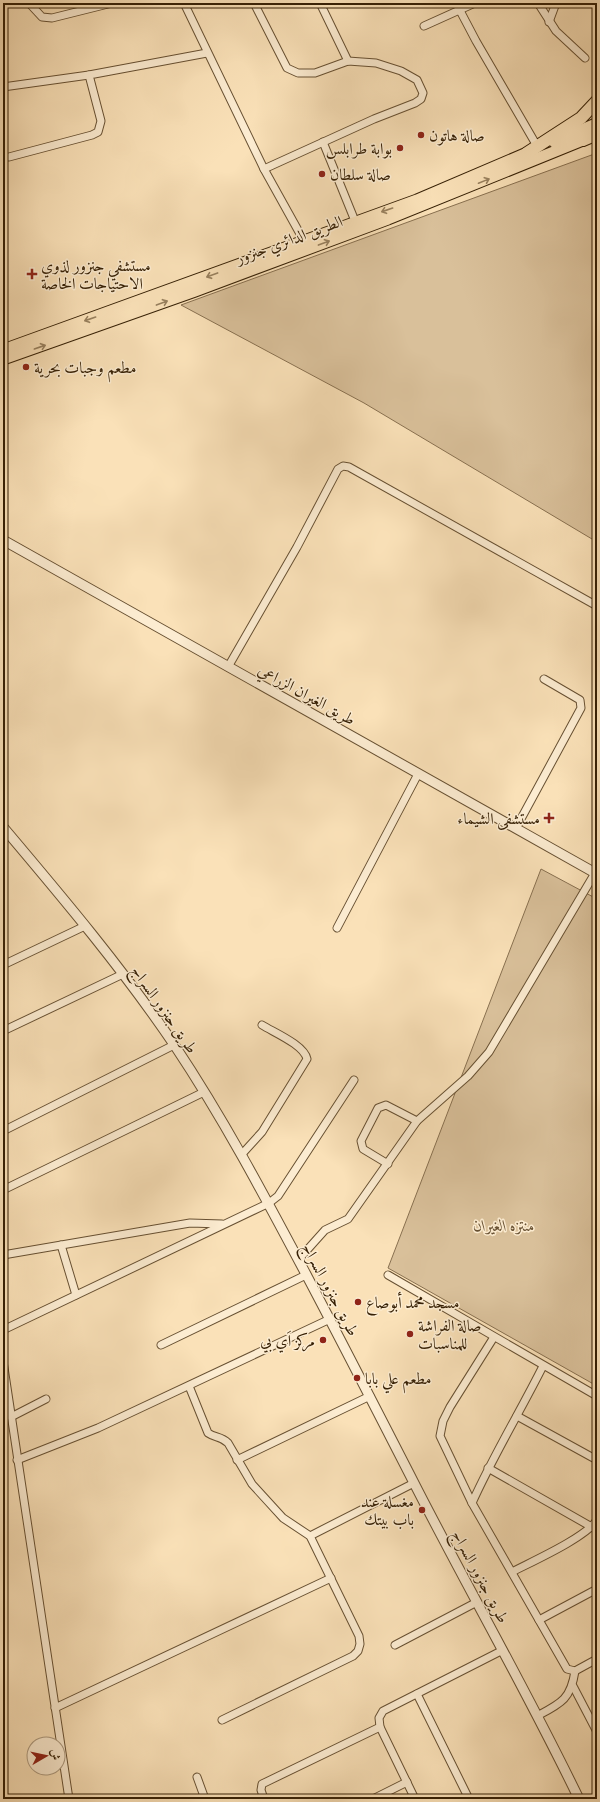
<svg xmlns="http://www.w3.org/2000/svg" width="600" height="1802" font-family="'Gentium Book Plus',Amiri,serif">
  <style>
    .green { fill: #d9c09a; stroke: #887050 }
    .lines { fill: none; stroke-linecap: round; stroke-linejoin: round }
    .minor-casing { stroke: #675032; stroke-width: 9 }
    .tertiary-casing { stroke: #675032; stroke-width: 11 }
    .primary-casing { stroke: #362005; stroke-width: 13 }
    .trunk-casing { stroke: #362005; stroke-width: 14 }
    .minor { stroke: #fcecd1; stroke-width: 7 }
    .tertiary { stroke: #fcecd1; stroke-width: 9 }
    .primary { stroke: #fae1b8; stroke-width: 11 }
    .trunk { stroke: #fae1b8; stroke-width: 12 }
    .oneway { stroke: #98805e }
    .poi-dot { fill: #8f2418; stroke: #fcecd1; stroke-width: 1.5 }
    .labels { text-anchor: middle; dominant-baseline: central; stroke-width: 3; stroke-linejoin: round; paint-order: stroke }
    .poi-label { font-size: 16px; fill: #362005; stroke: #fcecd1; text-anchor: start }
    .street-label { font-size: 16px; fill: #362005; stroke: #fcecd1 }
    .park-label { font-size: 16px; font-style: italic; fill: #675032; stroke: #fcecd1 }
  </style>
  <rect width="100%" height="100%" fill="#fae1b8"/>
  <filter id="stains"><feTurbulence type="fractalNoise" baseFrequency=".005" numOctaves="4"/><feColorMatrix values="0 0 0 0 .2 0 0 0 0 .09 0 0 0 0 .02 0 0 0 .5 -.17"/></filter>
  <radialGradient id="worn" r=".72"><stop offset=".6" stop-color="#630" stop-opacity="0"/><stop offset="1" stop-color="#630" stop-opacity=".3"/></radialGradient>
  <g class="green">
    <path d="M597,153v389l-233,-139 -183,-98z"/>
    <path d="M541,869l56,30v487l-209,-118z"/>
  </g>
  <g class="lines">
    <defs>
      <g id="minor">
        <path d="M29,3l13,14 10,1 60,-15"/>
        <path d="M184,3l80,166 40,72"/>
        <path d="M254,3l33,65 11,5h17l33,-12 28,2 25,8 16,9 6,13 -2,6 -6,4 -41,16 -110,50"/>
        <path d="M320,3l28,58"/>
        <path d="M456,3l20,38 61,105"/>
        <path d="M538,3l18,28 29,27"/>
        <path d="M549,22l7,-19"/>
        <path d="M424,26l51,-23"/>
        <path d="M3,87l86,-12"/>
        <path d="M323,142l32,79"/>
        <path d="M9,157l83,-22 6,-3 3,-11 -12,-46 118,-22"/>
        <path d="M228,667l69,-120 41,-78 5,-3 6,1 248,139"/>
        <path d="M516,828l65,-120 -1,-8 -36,-21"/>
        <path d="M337,928l81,-154"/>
        <path d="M3,965l82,-39"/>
        <path d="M3,1031l120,-57"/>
        <path d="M3,1131l171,-86"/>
        <path d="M242,1154l20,-22 45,-73c-3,-14 -32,-26 -45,-34"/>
        <path d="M388,1164l-25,-15 -2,-8 17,-33 8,-3 31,16"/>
        <path d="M3,1190l201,-98"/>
        <path d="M61,1245l15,50"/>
        <path d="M3,1255l187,-32 32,1"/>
        <path d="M299,1259l26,-29 23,-11 69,-98 51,-45 21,-24 106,-179"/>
        <path d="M388,1275l209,121"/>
        <path d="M3,1330l266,-127 9,-7 76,-116"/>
        <path d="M494,1337l-44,70 -7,14 -3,15 32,67 95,166 8,2 22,-12"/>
        <path d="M161,1345l145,-70"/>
        <path d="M3,1361l66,438"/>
        <path d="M189,1386l19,47c7,5 13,3 20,10l24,41 31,34 27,18 49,100 1,8 -2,7 -5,5 -131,64"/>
        <path d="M517,1416l80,44"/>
        <path d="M11,1417l35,-18"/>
        <path d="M17,1460l81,-32 232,-109"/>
        <path d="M237,1460l133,-64"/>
        <path d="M488,1468l109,62"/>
        <path d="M472,1503c21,-47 48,-91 71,-137"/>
        <path d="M310,1536l104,-53"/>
        <path d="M512,1572c21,-11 73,-34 85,-52"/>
        <path d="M539,1620l58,-31"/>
        <path d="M395,1645l82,-43"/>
        <path d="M573,1686l24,46"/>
        <path d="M417,1694l52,105"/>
        <path d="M55,1708l276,-130"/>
        <path d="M539,1715c23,-12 32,-17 36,-44"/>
        <path d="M197,1777l8,22"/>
        <path d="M264,1799l-3,-9 1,-6 118,-57"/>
        <path d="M373,1799l34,-17"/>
        <path d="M415,1799l-35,-72 -1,-9 4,-7 120,-61"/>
      </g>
      <g id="tertiary">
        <path d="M3,540l594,334"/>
        <path d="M3,827c60,71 120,142 172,219 50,75 91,153 133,232 36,68 70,135 105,203 54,106 114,210 166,318"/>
      </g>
      <g id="primary">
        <path d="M3,350l414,-150 110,-47"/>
        <path d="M3,359l192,-68 193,-72 195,-79"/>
      </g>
      <g id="trunk">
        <path d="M583,140l14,-6"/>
        <path d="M555,142l42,-18"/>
        <path d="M527,153l54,-35 16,-17"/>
      </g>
    </defs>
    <use href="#minor" class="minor-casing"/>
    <use href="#tertiary" class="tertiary-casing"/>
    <use href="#primary" class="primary-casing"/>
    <use href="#trunk" class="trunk-casing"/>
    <use href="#minor" class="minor"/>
    <use href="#tertiary" class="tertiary"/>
    <use href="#primary" class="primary"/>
    <use href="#trunk" class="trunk"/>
  </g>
  <defs><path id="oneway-shaft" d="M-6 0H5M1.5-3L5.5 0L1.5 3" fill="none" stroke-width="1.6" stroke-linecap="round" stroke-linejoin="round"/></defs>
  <g class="oneway">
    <use href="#oneway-shaft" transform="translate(484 181) rotate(-22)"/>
    <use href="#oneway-shaft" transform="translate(387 210) rotate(161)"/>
    <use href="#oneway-shaft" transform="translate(324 243) rotate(-20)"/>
    <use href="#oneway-shaft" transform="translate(212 275) rotate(160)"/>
    <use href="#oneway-shaft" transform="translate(162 303) rotate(-20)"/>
    <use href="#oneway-shaft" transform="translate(90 319) rotate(161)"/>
    <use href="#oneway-shaft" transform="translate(40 347) rotate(-19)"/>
  </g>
  <g class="poi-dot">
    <circle cx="421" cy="135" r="4"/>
    <circle cx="400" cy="148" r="4"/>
    <circle cx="322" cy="174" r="4"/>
    <path d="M30 268h4v4h4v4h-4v4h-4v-4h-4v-4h4z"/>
    <circle cx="26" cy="367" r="4"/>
    <path d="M547 812h4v4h4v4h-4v4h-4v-4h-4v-4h4z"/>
    <circle cx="358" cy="1302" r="4"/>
    <circle cx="410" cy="1334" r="4"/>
    <circle cx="323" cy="1340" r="4"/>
    <circle cx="357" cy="1378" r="4"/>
    <circle cx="422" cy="1510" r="4"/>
  </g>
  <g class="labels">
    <g class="poi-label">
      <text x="429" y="135">صالة هاتون</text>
      <text x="392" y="148" text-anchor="end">بوابة طرابلس</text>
      <text x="330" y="174">صالة سلطان</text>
      <text x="41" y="265">مستشفي جنزور لذوي<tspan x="41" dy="18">الاحتياجات الخاصة</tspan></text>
      <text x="34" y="367">مطعم وجبات بحرية</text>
      <text x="540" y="818" text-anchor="end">مستشفى الشيماء</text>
      <text x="366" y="1302">مسجد محمد أبوصاع</text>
      <text x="418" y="1325">صالة الفراشة<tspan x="418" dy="18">للمناسبات</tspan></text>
      <text x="315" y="1340" text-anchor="end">مركز اَي بي</text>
      <text x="365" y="1378">مطعم علي بابا</text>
      <text x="414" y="1501" text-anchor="end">مغسلة عند<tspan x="414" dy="18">باب بيتك</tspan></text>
    </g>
    <g class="street-label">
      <text transform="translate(289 239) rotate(-20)">الطريق الدائري جنزور</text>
      <text transform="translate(307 694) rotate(29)">طريق الغيران الزراعي</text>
      <text transform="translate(165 1009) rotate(55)">طريق جنزور السراج</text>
      <text transform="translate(331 1289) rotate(62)">طريق جنزور السراج</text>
      <text transform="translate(481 1576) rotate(62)">طريق جنزور السراج</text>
    </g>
    <g class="park-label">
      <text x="504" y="1225">منتزه الغيران</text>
    </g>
  </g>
  <rect width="600" height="1802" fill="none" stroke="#fae1b8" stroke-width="16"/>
  <rect x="4" y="4" width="592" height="1794" fill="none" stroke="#362005" stroke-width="2"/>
  <rect x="8" y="8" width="584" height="1786" fill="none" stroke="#362005"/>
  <g transform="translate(46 1756) rotate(81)"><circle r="19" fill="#fcecd1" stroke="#ad9a7f"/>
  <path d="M0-3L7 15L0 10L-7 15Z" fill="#8f2418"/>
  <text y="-6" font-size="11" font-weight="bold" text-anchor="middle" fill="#362005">ش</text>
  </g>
  <rect width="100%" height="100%" filter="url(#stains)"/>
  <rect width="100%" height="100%" fill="url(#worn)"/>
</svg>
